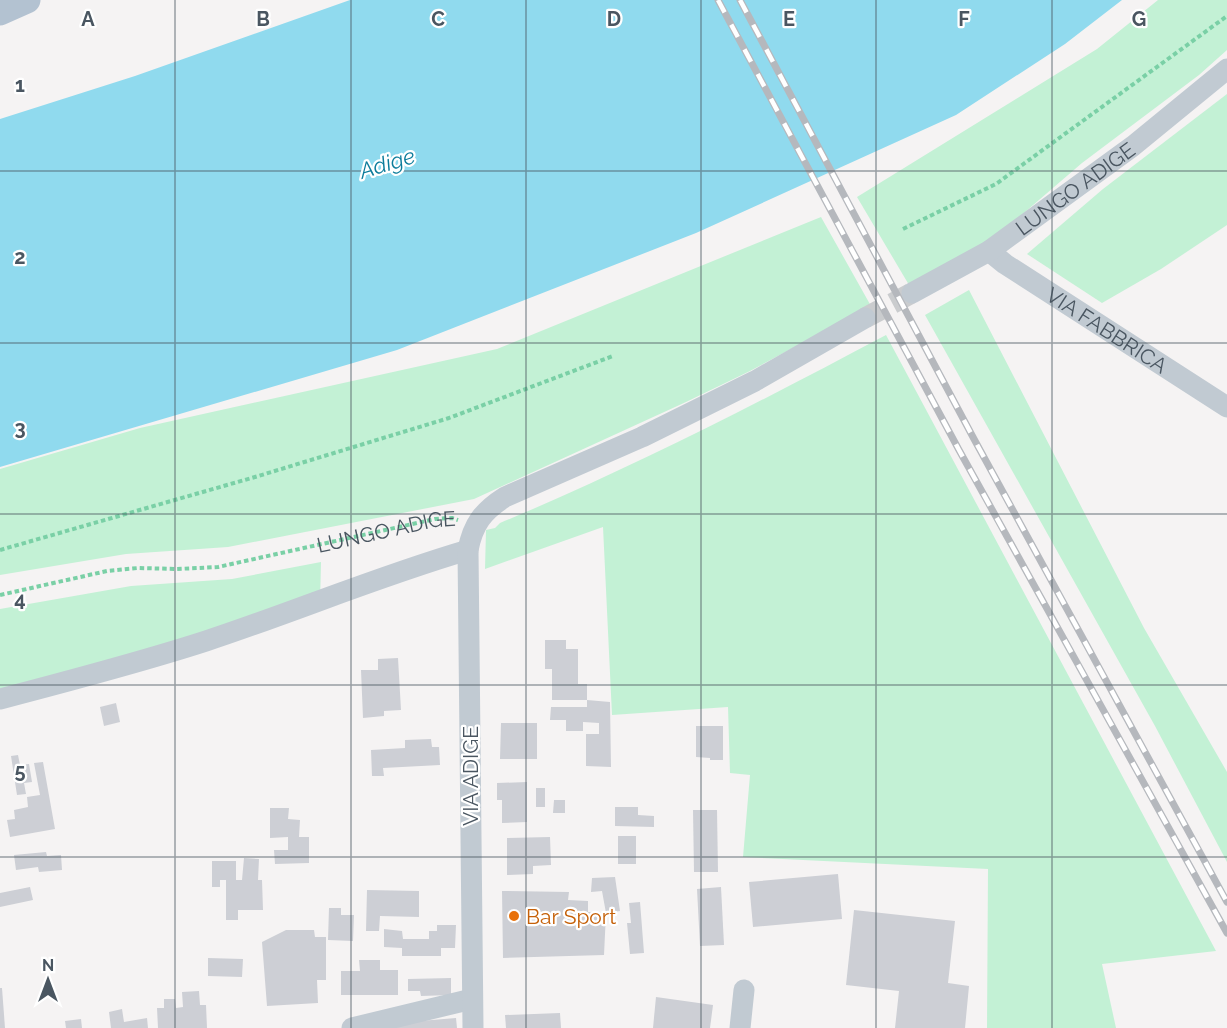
<svg xmlns="http://www.w3.org/2000/svg" width="1227" height="1028" font-family="Raleway,sans-serif">
  <style>
    .green { fill: #c3f1d5 }
    .water { fill: #90daee }
    .building { fill: #cdcfd5 }
    .lines { fill: none; stroke-linecap: round; stroke-linejoin: round }
    .minor-tunnel { stroke: #caccce; stroke-width: 21; stroke-dasharray: 21 10; stroke-linecap: butt }
    .path { stroke: #7ad0a6; stroke-width: 4; stroke-dasharray: 4.5 3; stroke-linecap: butt }
    .minor { stroke: #c1cad2; stroke-width: 21 }
    .major { stroke: #b3c2d1; stroke-width: 27 }
    .rail-casing { stroke: #b5b8bd; stroke-width: 7 }
    .rail { stroke: #fff; stroke-width: 4.5; stroke-dasharray: 14; stroke-linecap: butt }
    .grid { fill: none; stroke: #4a5661; stroke-width: 1.5; stroke-opacity: 0.55 }
    .food-dot { fill: #e8710a; stroke: #fff; stroke-width: 2 }
    .labels { text-anchor: middle; dominant-baseline: central; stroke-width: 4.5; stroke-linejoin: round; paint-order: stroke }
    .street-label { font-size: 21px; fill: #4a5661; stroke: #fff }
    .food-label { font-size: 21px; fill: #c56008; stroke: #fff; text-anchor: start }
    .water-label { font-size: 22px; font-style: italic; fill: #0c7c9b; stroke: #fff }
    .grid-label { font-size: 20px; text-anchor: middle; font-weight: bold; fill: #4a5661; stroke: #fff; stroke-width: 4.5; stroke-linejoin: round; paint-order: stroke }
  </style>
  <rect width="100%" height="100%" fill="#f5f3f3"/>
  <g class="green">
    <path d="M1158,0h69v50l-28,25 -117,88 -92,79 -81,43 -52,-88 240,-148z"/>
    <path d="M1227,94v131l-66,44 -59,34 -75,-49 76,-65z"/>
    <path d="M821,217l50,89 -121,65 -64,31 -212,97 -246,48 -102,7 -126,21v-106l140,-41 357,-79z"/>
    <path d="M969,290l175,338 83,144v90l-72,-136 -230,-411z"/>
    <path d="M886,335l330,616 -114,13 14,64h-129l1,-159 -245,-12 7,-82 -20,-2 -2,-66 -116,8 -9,-188 -118,42 1,-39 9,-2 5,-5c132,-55 260,-121 386,-188z"/>
    <path d="M321,562l-1,42 -320,100v-95l131,-23 101,-7z"/>
  </g>
  <path class="water" d="M350,0h772l-57,44 -109,71 -260,118 -299,117 -397,117v-348l135,-43z"/>
  <g class="building">
    <path d="M545,640h21v9h12v35h9v16h-35v-31h-7z"/>
    <path d="M398,658l3,52 -17,1v5l-21,2 -2,-48h17v-11z"/>
    <path d="M587,700l23,2 1,65 -25,-1v-32h13v-11l-16,-1v9h-17v-11h-16l1,-13h36z"/>
    <path d="M116,703l4,19 -16,4 -4,-19z"/>
    <path d="M501,723h36v36h-37z"/>
    <path d="M696,726h27v34h-13v-2l-14,-1z"/>
    <path d="M431,739l1,8h7l1,18 -57,3 1,8h-12l-1,-26 34,-2v-8z"/>
    <path d="M18,755l2,10 9,-1 3,18 -8,1 2,11 -9,1 -6,-39z"/>
    <path d="M43,762l12,67 -45,8 -3,-17 8,-1 -1,-9 14,-3 -1,-10 13,-2 -6,-32z"/>
    <path d="M527,782v40l-25,1v-23h-5v-17z"/>
    <rect x="536" y="788" width="9" height="19"/>
    <path d="M554,800h11v13h-12z"/>
    <path d="M615,807h23v8l16,1v11l-39,-1z"/>
    <path d="M270,808h19l-1,11 12,1 -1,17h10v26l-34,1 -1,-14h14v-13l-18,1z"/>
    <path d="M693,810h24l1,62h-24z"/>
    <rect x="618" y="836" width="18" height="28"/>
    <path d="M550,837l1,28 -18,1v8l-26,1v-37z"/>
    <path d="M46,852l1,4 14,-1 1,15 -23,2 -1,-5 -22,3 -2,-15z"/>
    <path d="M244,858l15,1 -1,21h4l1,30h-25v10h-12v-40h-6v7h-8v-26h24v19h6z"/>
    <path d="M838,874l4,45 -89,8 -4,-45z"/>
    <path d="M615,877l5,34 -14,2 -4,-22 -11,1 1,-14z"/>
    <path d="M30,887l3,13 -33,7v-14z"/>
    <path d="M721,887l3,58 -24,1 -3,-57z"/>
    <path d="M367,890l52,1v26l-39,-1 -1,15h-13z"/>
    <path d="M502,891l67,1 -1,8 20,1v11l18,1 -2,42 -101,3z"/>
    <path d="M640,902l4,51 -14,1 -3,-31h4l-2,-20z"/>
    <path d="M329,908h12v7h13l-1,26 -25,-1z"/>
    <path d="M854,910l101,11 -7,62 21,3 -4,42h-70l4,-37 -53,-6z"/>
    <path d="M437,925h19l-1,23h-14v8h-39v-8l-18,-1v-18l18,2 1,8h26v-8h8z"/>
    <path d="M286,930h28l1,7h11v43h-9l1,23 -51,3 -5,-64z"/>
    <path d="M208,958l35,1 -1,18 -34,-1z"/>
    <path d="M359,960h21v10h18v25h-57v-24h19z"/>
    <path d="M451,978v17l-30,1 -1,-5h-12v-12z"/>
    <path d="M0,988h2l3,40h-5z"/>
    <path d="M199,991l1,14h6l1,23h-49l-1,-20h7v-9h11l1,9 7,-1 -1,-15z"/>
    <path d="M656,997l57,8 -3,23h-57z"/>
    <path d="M122,1009l2,13 23,-4 1,10h-37l-2,-16z"/>
    <path d="M560,1013l1,15h-55l-1,-13z"/>
    <path d="M456,1018l1,10h-61v-5z"/>
    <path d="M81,1019l1,9h-16l-1,-7z"/>
  </g>
  <g class="lines">
    <path class="minor-tunnel" d="M865,318l47,-25"/>
    <g class="path">
      <path d="M903,229l93,-45 231,-168"/>
      <path d="M0,550l255,-73 194,-59 164,-62"/>
      <path id="s1" d="M0,595l107,-24 31,-3 39,1 41,-2 217,-48 17,-1 6,2"/>
    </g>
    <g class="minor">
      <path id="s2" d="M989,251l16,13 222,143"/>
      <path id="s3" d="M912,293l77,-42 144,-105 94,-77"/>
      <path d="M0,699c69,-18 138,-36 206,-58 88,-29 173,-65 262,-91"/>
      <path d="M352,1028l120,-29"/>
      <path d="M473,1028l-5,-478c5,-26 15,-39 37,-53l137,-60 113,-56 110,-63"/>
      <path d="M740,1028l4,-38"/>
    </g>
    <path class="major" d="M0,12l27,-12"/>
    <defs>
      <g id="rail">
        <path d="M718,0l241,450 268,483"/>
        <path d="M740,0l234,439 253,463"/>
      </g>
    </defs>
    <use href="#rail" class="rail-casing"/>
    <use href="#rail" class="rail"/>
  </g>
  <path class="grid" d="M175,0v1028M351,0v1028M526,0v1028M701,0v1028M876,0v1028M1052,0v1028M0,171h1227M0,343h1227M0,514h1227M0,685h1227M0,857h1227"/>
  <circle class="food-dot" cx="514" cy="916" r="6"/>
  <g class="labels">
    <g class="street-label">
      <text stroke="none"><textPath href="#s3" startOffset="194">LUNGO ADIGE</textPath></text>
      <text stroke="none"><textPath href="#s2" startOffset="142">VIA FABBRICA</textPath></text>
      <text stroke="none"><textPath href="#s1" startOffset="393">LUNGO ADIGE</textPath></text>
      <text transform="translate(470 776) rotate(-90)">VIA ADIGE</text>
    </g>
    <g class="food-label">
      <text x="526" y="916">Bar Sport</text>
    </g>
    <g class="water-label">
      <text transform="translate(387 163) rotate(-17)">Adige</text>
    </g>
  </g>
  <g class="grid-label">
    <text x="88" y="26">A</text>
    <text x="263" y="26">B</text>
    <text x="438" y="26">C</text>
    <text x="614" y="26">D</text>
    <text x="789" y="26">E</text>
    <text x="964" y="26">F</text>
    <text x="1139" y="26">G</text>
    <text x="20" y="92">1</text>
    <text x="20" y="264">2</text>
    <text x="20" y="435">3</text>
    <text x="20" y="606">4</text>
    <text x="20" y="778">5</text>
  </g>
  <g transform="translate(48 980)" stroke="#ffffff" stroke-width="4.5" paint-order="stroke">
  <path d="M0-4.5L10 22L0 15L-10 22Z" fill="#4a5661"/>
  <text y="-9" font-size="16" font-weight="bold" text-anchor="middle" fill="#4a5661">N</text>
  </g>
</svg>
